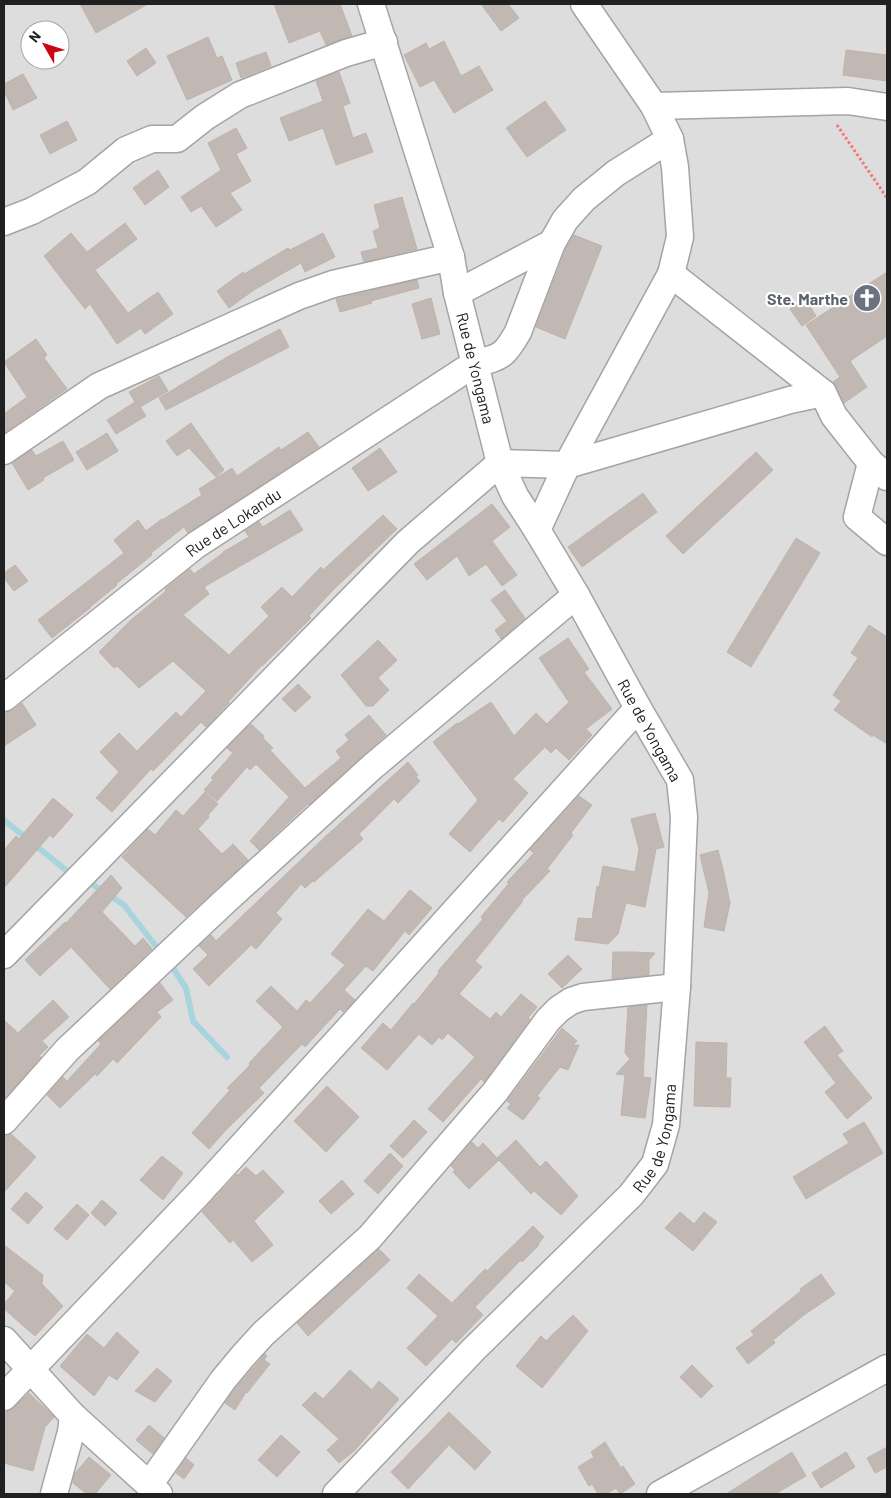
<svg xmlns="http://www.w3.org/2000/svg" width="891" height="1498" font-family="Barlow,sans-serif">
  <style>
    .residential { fill: #dedddd; fill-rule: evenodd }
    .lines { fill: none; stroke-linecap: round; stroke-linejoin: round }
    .stream { stroke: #a8d5dd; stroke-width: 6 }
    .building { fill: #c1b8b3; stroke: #c2b2a9 }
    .street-casing { stroke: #a4a4a4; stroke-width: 29 }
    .path { stroke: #f77471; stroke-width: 3; stroke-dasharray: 2.5 2.5; stroke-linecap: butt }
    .street { stroke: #fff; stroke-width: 26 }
    .labels { text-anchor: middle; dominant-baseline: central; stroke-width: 4.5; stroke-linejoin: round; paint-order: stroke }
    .worship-label { font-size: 16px; font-weight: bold; fill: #5b616d; stroke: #fff; text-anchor: end }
    .street-label { font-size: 16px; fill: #202020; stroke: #fff }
  </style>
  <rect width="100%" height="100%" fill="#f0ece7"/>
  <path class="residential" d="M4,4h883v1490h-883zM30,30h30v30h-30z"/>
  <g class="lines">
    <g class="stream">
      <path d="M4,820l68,55"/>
      <path d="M89,882l35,23 37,48"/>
      <path d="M171,965l15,23 7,33 34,36"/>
    </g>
  </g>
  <g class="building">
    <path d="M80,4h68l-52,29z"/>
    <path d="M274,4h66l12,32 -26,9 -6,-14 -31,12z"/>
    <path d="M481,4h27l11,14 -18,13z"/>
    <path d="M208,37l9,21 5,-2 10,24 -45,20 -20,-44z"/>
    <path d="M444,41l17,35 18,-10 14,24 -39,23 -20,-33 -14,7 -16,-32 22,-12 3,6z"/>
    <path d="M146,48l10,15 -19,13 -10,-15z"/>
    <path d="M846,50l41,5v26l-44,-6z"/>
    <path d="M266,52l5,14 -30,12 -5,-15z"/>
    <path d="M339,72l11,31 -7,3 10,32 13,-5 7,19 -37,13 -13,-37 -34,13 -9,-23 43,-17 -7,-20z"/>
    <path d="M23,74l14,24 -24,12 -9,-19v-7z"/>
    <path d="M545,101l21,29 -39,27 -21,-29z"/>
    <path d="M67,121l10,19 -27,14 -10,-19z"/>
    <path d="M236,128l11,20 -11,6 15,27 -21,12 12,17 -26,17 -15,-21 -10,6 -10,-15 40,-27 -13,-27z"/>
    <path d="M158,170l11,17 -24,18 -12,-17z"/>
    <path d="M402,197l15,52 -53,13 -3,-10 17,-4 -5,-17 7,-3 -6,-23z"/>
    <path d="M125,223l12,16 -42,31 33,43 30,-21 15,22 -28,20 -4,-6 -24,16 -27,-40 -5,5 -41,-53 27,-23 16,19z"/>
    <path d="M323,233l12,24 -30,15 -4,-9 -47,27 -25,18 -12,-17 26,-19 1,2 44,-26 2,2z"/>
    <path d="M574,235l28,11 -37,93 -29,-12 30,-78z"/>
    <path d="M887,272v64l-37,25 17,26 -23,16 -11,-21 7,-5 -34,-52z"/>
    <path d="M417,280l2,8 -48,13 1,2 -32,9 -4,-13z"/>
    <path d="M431,298l9,36 -18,5 -10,-35z"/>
    <path d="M805,299l11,17 -14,10 -12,-17z"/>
    <path d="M280,329l9,18 -123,63 -7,-12 70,-42z"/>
    <path d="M36,339l11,16 -3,3 23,31 -63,44v-22l1,2 22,-16 -23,-35z"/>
    <path d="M159,376l9,15 -28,16 6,9 -30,18 -9,-14 28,-18 -6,-10z"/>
    <path d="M191,423l33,47 -8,7 -27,-29 -12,8 -11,-15z"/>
    <path d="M308,432l11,15 -131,86 -4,-6 -33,26 1,2 -36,29 1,1 -27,22v1l-38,30 -14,-18 86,-67 -10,-13 24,-20 8,11 16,-12v1l40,-25 -3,-6 33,-21 5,8 42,-29 2,3z"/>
    <path d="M107,433l11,18 -31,19 -11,-18z"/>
    <path d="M63,441l11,19 -31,18 1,2 -16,10 -16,-27 20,-13 4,6z"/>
    <path d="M380,448l17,24 -29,19 -16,-23z"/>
    <path d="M756,452l17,18 -90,84 -17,-18z"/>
    <path d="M643,493l14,19 -75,55 -14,-20z"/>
    <path d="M492,504l18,23 -18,14 25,34 -15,11 -16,-22 -17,12 -12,-20 -30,24 -13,-16z"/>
    <path d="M290,510l13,20 -99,57 5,7 -26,21 46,40 40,-39 -8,-9 21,-20 10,10 29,-30 2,3 60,-55 14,14 -65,62 -23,25 2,2 -49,48v-1l-34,37 1,1 -23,24 -5,-5 -48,49 -2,-2 -39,43 -16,-14 23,-26 -19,-20 19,-19 18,18 39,-39 5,5 25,-26 -33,-30 -34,27 -22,-22 -3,2 -15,-16 32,-32 35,-29 -1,-2 25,-20 4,5 29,-21v-1l26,-15 -4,-6 14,-9 4,5z"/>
    <path d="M796,538l24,15 -69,114 -24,-15z"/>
    <path d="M15,565l13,16 -14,10 -10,-13v-5z"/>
    <path d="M505,590l20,28 -24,21 -6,-9 12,-9 -16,-21z"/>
    <path d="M869,625l18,12v107l-14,-9 -1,2 -38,-27 7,-9 -8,-6 25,-37 -7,-5z"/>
    <path d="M568,638l21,31 -5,3 28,37 -26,20 6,6 -23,25 -13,-12 -5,5 -6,-6 -32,32 15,14 -25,29 -4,-3 -29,33 -21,-18 29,-34 -45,-58 24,-19 1,1 33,-22 23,34 22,-23 11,11 22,-22 -30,-44z"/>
    <path d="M378,640l19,20 -19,18 11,12 -16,16h-7l-25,-31z"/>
    <path d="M298,684l13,13 -16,15 -13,-13z"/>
    <path d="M22,703l14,22 -32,21v-33l9,-3z"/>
    <path d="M369,715l17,20 -77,70 -1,-1 -49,46 -9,-9 39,-44 -33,-33 -6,6 -3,-3 -30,34 -13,-11 9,-10 -2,-2 22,-25 -6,-5 24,-24 13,12 -1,2 10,10 -3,2 35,38 36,-30 -5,-7 13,-11 -4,-5z"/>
    <path d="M408,762l10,13 -2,2 4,4 -22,22 -4,-4 -35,35 4,5 -49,43 -1,-1 -8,7 -4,-4 -25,29 6,6 -26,30 -5,-4 -42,41 -16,-17 15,-14 -9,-9 12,-11 5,6 110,-105z"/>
    <path d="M205,792l13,12 -10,11 1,2 -11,12 24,25 11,-10 15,16 -62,57 -64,-60 26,-28 7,6 21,-25 7,6z"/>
    <path d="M579,796l13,9 -21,28 2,2 -26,34 3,2 -28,29 1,1 -48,60 7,6 -23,27 31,25 6,-7 5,5 20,-23 16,13 -9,11 2,1 -46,63 -3,-3 -38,43 -15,-13 47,-52 -27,-24 -6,7 -3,-3 -7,8 -13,-11 -32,36 -26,-22 22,-25 8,7 22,-27 1,1 25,-31 -1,-2 45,-52 -2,-2 28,-34 -2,-1 27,-29 -4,-3z"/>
    <path d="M53,798l20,17 -20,23 -3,-3 -46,53v-38l12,-14 3,3z"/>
    <path d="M655,813l9,34 -8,2 -11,58 -19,-4 -8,31 -10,10 -33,-4 3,-22 14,1 5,-33 2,1 4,-21 32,6 4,-23 -8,-30z"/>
    <path d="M718,850l5,19 7,34 -6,28 -20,-4 5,-34 -9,-38z"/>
    <path d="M111,875l11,13 -20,24 33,34 8,-8 9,11 -42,40 -39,-42 -31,29 -15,-16 40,-38 1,1z"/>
    <path d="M410,890l22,18 -23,27 -4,-4 -32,40 -7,-5 -22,24 11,10 -12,12 -3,-3 -35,38 -3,-3 -43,44 5,5 -38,37 -17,19 -17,-16 38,-43 -3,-2 23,-23 -1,-2 34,-36 -27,-26 15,-15 26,25 9,-11 4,3 35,-38 -14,-11 37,-45 16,12z"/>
    <path d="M613,952h19l23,1 -6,7v15l-37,4z"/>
    <path d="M568,955l14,14 -20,19 -14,-14z"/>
    <path d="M160,983l13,17 -16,12 4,5 -44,46 -4,-4 -16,17 -2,-2 -35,34 -13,-13 16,-18 4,4 34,-37 -3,-3z"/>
    <path d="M53,1000l16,17 -27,24 6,6 -9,9 2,1 -37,42v-79l14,13z"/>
    <path d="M647,1005l-4,72 8,1 -6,40 -24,-3 4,-40 -9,-1 14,-15 -5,-6 3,-46z"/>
    <path d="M825,1026l18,25 -6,4 35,43 -25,21 -22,-27 11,-9 -32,-41z"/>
    <path d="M562,1028l15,13 -4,4h6l-11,25 -8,-3 -23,29 3,2 -17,22 -16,-12 4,-4 -4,-3z"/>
    <path d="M696,1042l31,1 -1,35h5l-1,29 -36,-1z"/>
    <path d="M327,1086l32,31 -33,35 -32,-31z"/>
    <path d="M414,1120l13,12 -24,26 -13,-12z"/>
    <path d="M864,1122l19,31 -77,46 -13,-22 56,-34 -6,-9z"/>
    <path d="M11,1134l25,23 -32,35v-56z"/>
    <path d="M516,1140l24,27 6,-6 32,35 -17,19 -27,-24 -3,3 -32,-34 -30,29 -16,-17 2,-2 -4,-4 21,-24 6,6 5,-5 14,15z"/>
    <path d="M390,1153l13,13 -25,28 -14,-13z"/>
    <path d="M162,1156l21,17 -20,27 -23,-20z"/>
    <path d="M246,1167l10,9 7,-6 21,22 -30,29 19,24 -21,17 -19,-22 -3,3 -28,-31 35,-38 1,1z"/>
    <path d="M342,1180l12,14 -23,20 -12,-13z"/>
    <path d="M26,1192l17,15 -15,17 -17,-15z"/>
    <path d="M102,1200l15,13 -12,13 -14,-13z"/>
    <path d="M77,1204l12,11 -22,25 -13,-11z"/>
    <path d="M680,1212l14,12 10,-12 13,10 -24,29 -28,-23z"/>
    <path d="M533,1226l11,11 -6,7 1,1 -17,17 -1,-2 -46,47 8,8 -27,28 -4,-4 -26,27 -19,-18 31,-32 -31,-28 12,-14 33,29 33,-34 2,2z"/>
    <path d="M4,1245l39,30 -1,9 21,22 -28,30 -31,-27v-5l11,-13 -11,-9z"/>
    <path d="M379,1249l11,11 -82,76 -11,-13z"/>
    <path d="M821,1274l14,20 -31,21 -31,25 2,3 -27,21 -12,-16 18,-13 -3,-4 50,-40 -1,-2z"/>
    <path d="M573,1315l15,16 -46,57 -26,-22 25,-30 5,5z"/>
    <path d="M117,1332l22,20 -22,28 -8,-5 -15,21 -34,-30 27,-32 17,14z"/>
    <path d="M265,1354l2,2 -3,4 6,4 -23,29 -1,-1 -11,18 -10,-7 10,-14z"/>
    <path d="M692,1365l21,21 -12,12 -21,-21z"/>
    <path d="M157,1368l15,13 -17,21 -20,-11z"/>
    <path d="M350,1370l22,20 7,-9 20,18 -44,51 -16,13 -12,-13 12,-11 -37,-34 13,-13 8,7z"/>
    <path d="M29,1393l25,24 -9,10 -12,44 -29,-8v-48l3,-4 8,-4z"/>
    <path d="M449,1412l42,40 -16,18 -26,-25 -41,44 -17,-17z"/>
    <path d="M149,1425l15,13 -11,16 -17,-14z"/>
    <path d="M281,1435l19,17 -23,25 -19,-17z"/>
    <path d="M605,1442l16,26 2,-2 12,18 -15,10 -4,-6 -10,6h-8l-6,-10 -3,2 -11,-19 16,-10 -3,-5z"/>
    <path d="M887,1447v20l-12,6 -8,-15z"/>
    <path d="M792,1452l14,24 -31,18h-49z"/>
    <path d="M846,1452l9,15 -34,21 -9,-15z"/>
    <path d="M89,1457l22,18 -16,19h-8l-14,-11 2,-10z"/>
    <path d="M186,1458l8,7 -10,14 -8,-6z"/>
  </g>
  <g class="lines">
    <defs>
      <g id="street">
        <path d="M654,106l194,-5 39,6"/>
        <path d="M4,222l28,-11 55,-29 39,-32 26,-11h25l28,-22 35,-22 106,-42 38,-11"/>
        <path d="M671,274l152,119 11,23 37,47 16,14"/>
        <path d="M457,293l95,-50"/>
        <path d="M4,451l95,-65 200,-90 34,-12 118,-27"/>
        <path d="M871,463l-14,54 30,25"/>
        <path d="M537,530l30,-65 104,-191 9,-37 -5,-70 -5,-28 -16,-33 -70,-102"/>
        <path id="s1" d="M4,698l192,-153 278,-181c27,-7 30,-7 44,-32l34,-89 13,-23 19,-21 32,-26 54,-34"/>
        <path d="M4,955l404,-413 92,-79 67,2 223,-65 33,-7"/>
        <path d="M4,1121l63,-71 155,-146 150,-137 204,-172"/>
        <path d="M4,1340l69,76 86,78"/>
        <path d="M4,1397l193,-202 146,-160 295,-327"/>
        <path d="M149,1485l74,-105 20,-24 20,-22 107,-97 125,-145 53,-72 11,-11 12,-8 12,-4 94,-10"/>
        <path d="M54,1494l17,-62 2,-16"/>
        <path id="s2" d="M336,1494l138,-145 157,-154 24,-31 11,-39 11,-138 7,-170 -4,-37 -42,-72 -62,-113 -39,-65 -22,-34 -15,-33 -43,-170 -6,-36 -80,-253"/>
        <path d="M660,1494l227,-126"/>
      </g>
    </defs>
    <use href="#street" class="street-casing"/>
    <path class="path" d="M837,125l50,73"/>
    <use href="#street" class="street"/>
  </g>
  <defs>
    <symbol id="church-disc" viewBox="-11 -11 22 22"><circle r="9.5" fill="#6b7280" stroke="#fff"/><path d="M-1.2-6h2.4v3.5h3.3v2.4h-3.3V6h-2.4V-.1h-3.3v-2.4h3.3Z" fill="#fff"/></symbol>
  </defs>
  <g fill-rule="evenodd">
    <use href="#church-disc" x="851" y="282" width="32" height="32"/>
  </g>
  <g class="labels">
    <g class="worship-label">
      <text x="848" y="298">Ste. Marthe</text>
    </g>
    <g class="street-label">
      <text transform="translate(476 368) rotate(76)">Rue de Yongama</text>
      <text stroke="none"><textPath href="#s1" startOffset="289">Rue de Lokandu</textPath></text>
      <text transform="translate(650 730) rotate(61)">Rue de Yongama</text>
      <text stroke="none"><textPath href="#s2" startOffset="484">Rue de Yongama</textPath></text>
    </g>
  </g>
  <rect width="891" height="1498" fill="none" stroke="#202020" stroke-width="10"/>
  <g transform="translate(45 45) rotate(309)"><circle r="24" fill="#ffffff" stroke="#a6a6a6"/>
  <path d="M0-4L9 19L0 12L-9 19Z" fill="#cc0414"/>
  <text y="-8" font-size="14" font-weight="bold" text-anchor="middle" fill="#202020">N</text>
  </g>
</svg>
